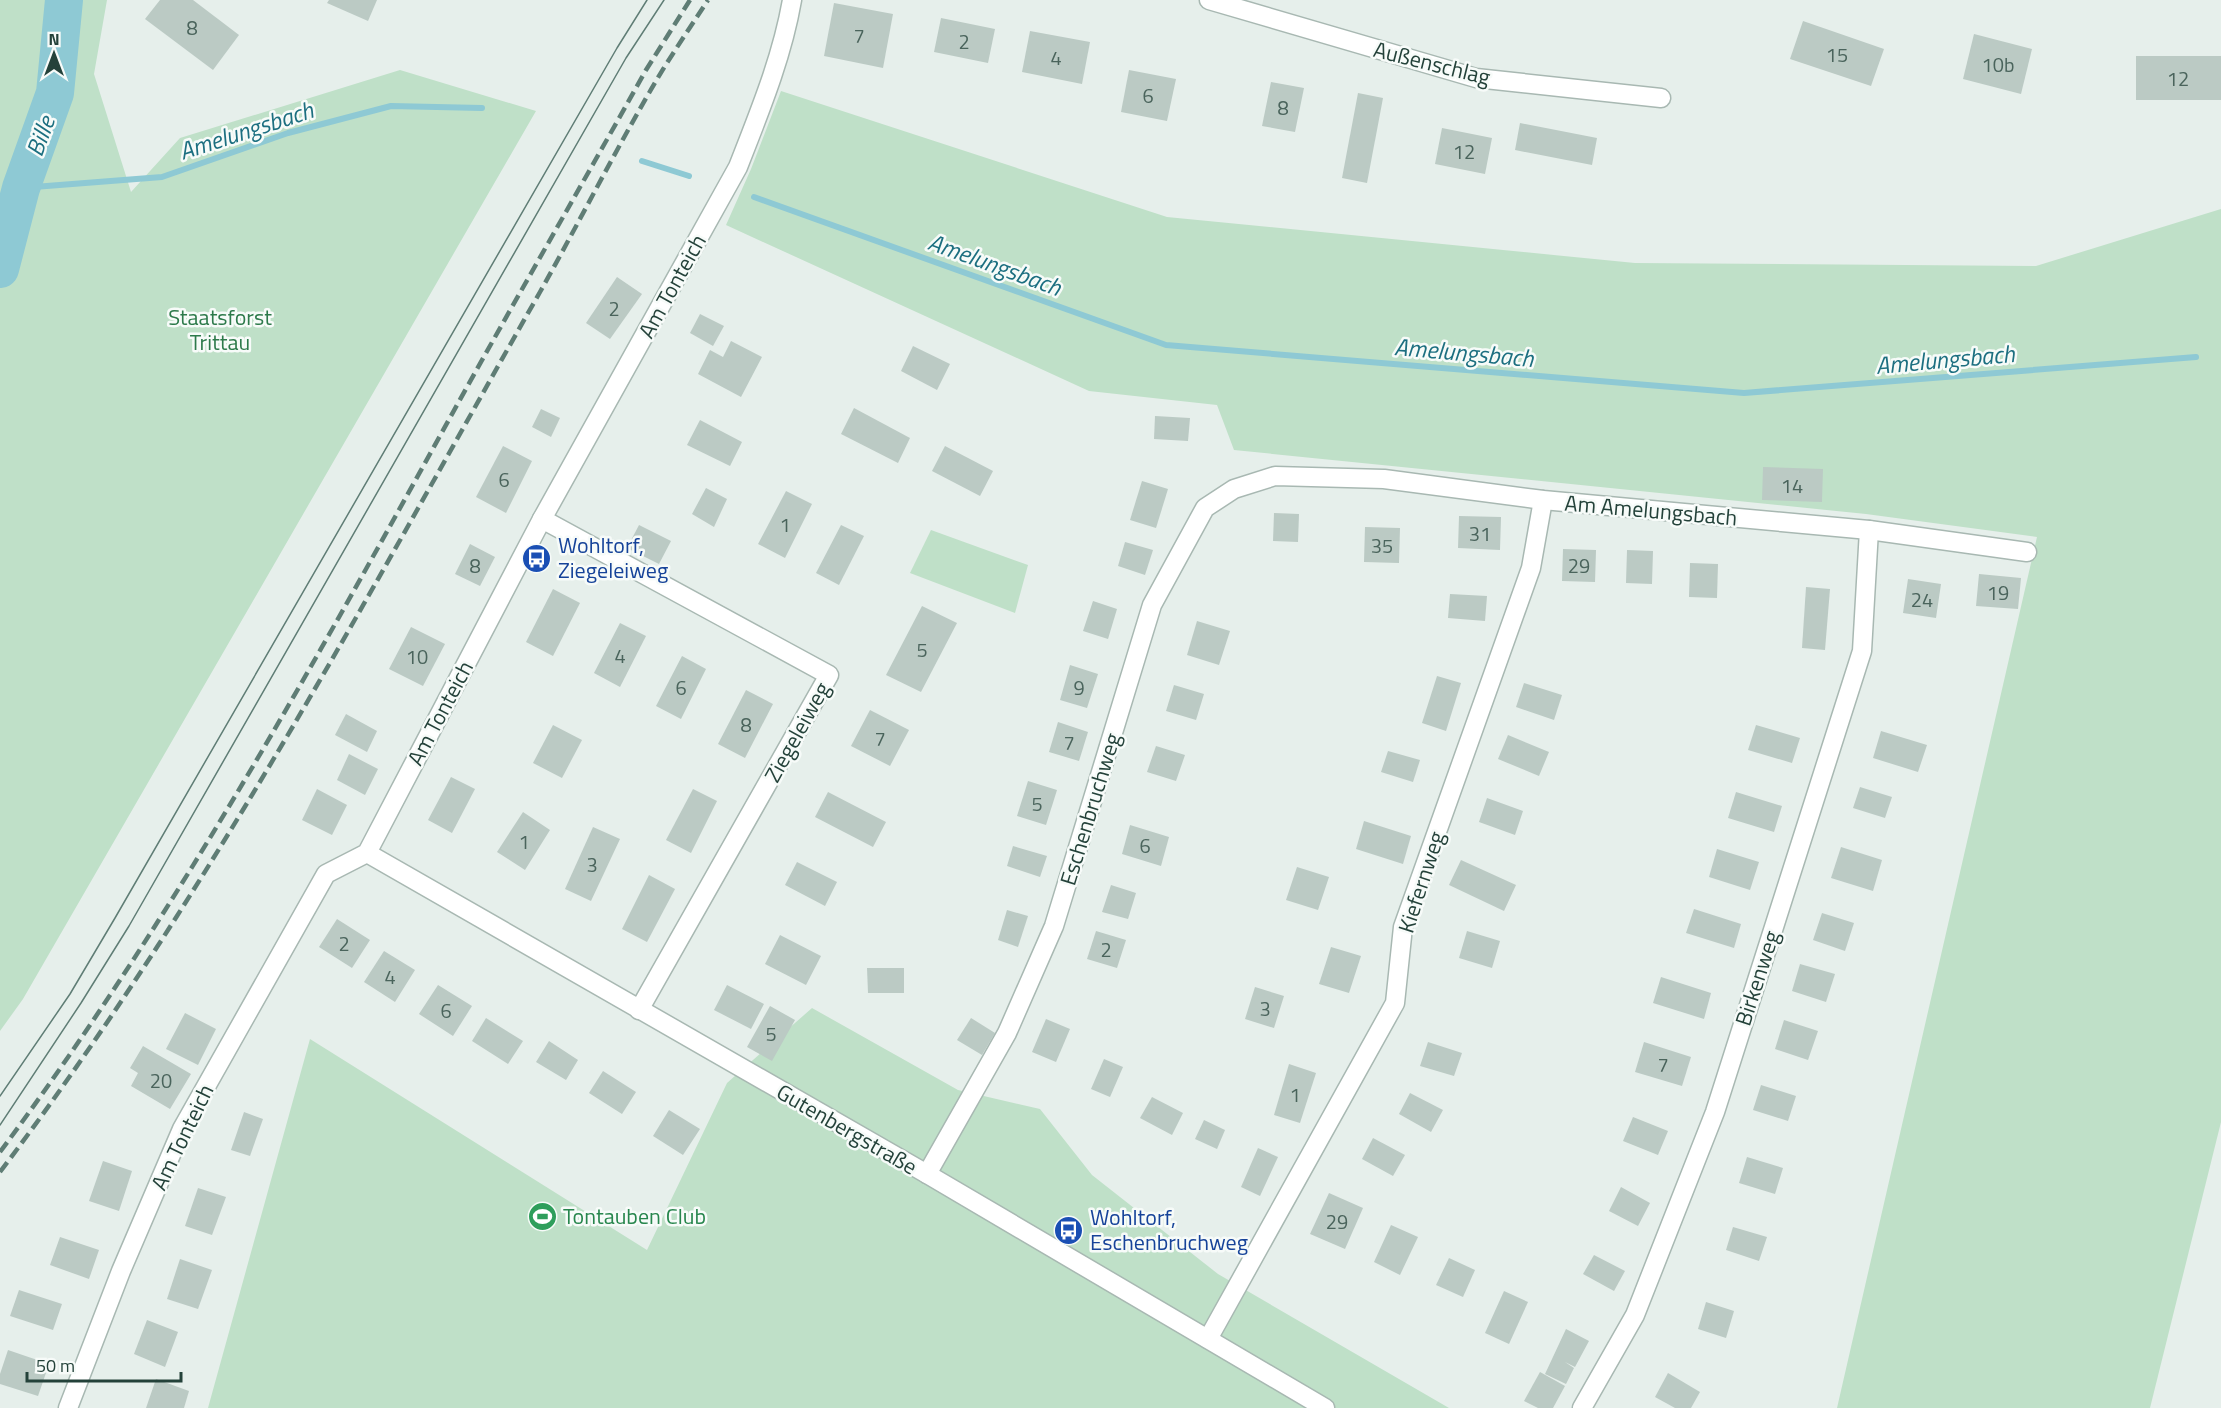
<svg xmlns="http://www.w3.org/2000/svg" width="2221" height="1408" font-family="'Titillium Web',sans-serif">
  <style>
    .green { fill: #bfe0c8 }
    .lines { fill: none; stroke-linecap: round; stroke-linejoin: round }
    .stream { stroke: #8ec9d4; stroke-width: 6 }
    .river { stroke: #8ec9d4; stroke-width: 38 }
    .building { fill: #bbcac4 }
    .minor-casing { stroke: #a8b8b2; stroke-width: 21 }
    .minor { stroke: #fff; stroke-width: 18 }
    .tram { stroke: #5f7d75; stroke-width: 1.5 }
    .rail { stroke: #5f7d75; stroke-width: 4.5; stroke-dasharray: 12 6; stroke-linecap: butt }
    .labels { text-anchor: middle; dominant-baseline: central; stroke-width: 5; stroke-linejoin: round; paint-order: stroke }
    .number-label { font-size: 20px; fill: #4a645c }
    .street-label { font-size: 22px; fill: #24423a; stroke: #f7fbf9 }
    .park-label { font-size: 22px; fill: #2d7a4b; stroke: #f7fbf9 }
    .transit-label { font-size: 22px; fill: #164399; stroke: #f7fbf9; text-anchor: start }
    .leisure-label { font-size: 22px; fill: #27864d; stroke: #f7fbf9; text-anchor: start }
    .water-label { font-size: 24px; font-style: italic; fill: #1c6f80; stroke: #f7fbf9 }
  </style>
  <rect width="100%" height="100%" fill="#e6efeb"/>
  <g class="green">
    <path d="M0,0h107l-13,74 37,118 49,-54 220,-68 136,41 -513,888 -23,32z"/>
    <path d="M781,91l386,126 468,46 401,3 185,-57v913l-71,286h-313l200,-871 -171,-23 -632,-64 -17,-45 -128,-14 -363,-166 25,-56z"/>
    <path d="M931,530l97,35 -13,48 -105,-40z"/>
    <path d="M812,1008l146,82 82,19 52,66 126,99 231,134h-1241l102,-369 337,211 80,-167z"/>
  </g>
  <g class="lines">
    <g class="stream">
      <path d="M642,161l47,15"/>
      <path d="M21,188l141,-11 126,-44 103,-27 91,2"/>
      <path d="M754,197l412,148 578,48 452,-36"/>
    </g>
    <path class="river" d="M0,269l21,-81 34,-95 9,-93"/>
  </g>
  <g class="building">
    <path d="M160,0h33l46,35 -26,35 -68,-51z"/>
    <path d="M329,0h48l-9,21 -41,-18z"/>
    <path d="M834,3l59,11 -10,54 -59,-12z"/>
    <path d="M941,18l54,11 -7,34 -54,-11z"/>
    <path d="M1803,21l81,28 -13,37 -81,-27z"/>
    <path d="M1030,31l60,11 -8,42 -60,-12z"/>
    <path d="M1974,34l58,15 -11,45 -58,-15z"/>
    <rect x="2136" y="56" width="85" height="44"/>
    <path d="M1129,70l47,9 -9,42 -46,-9z"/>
    <path d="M1271,82l33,6 -9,44 -33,-6z"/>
    <path d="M1358,93l25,5 -16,85 -25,-5z"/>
    <path d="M1520,123l77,15 -5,27 -77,-15z"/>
    <path d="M1442,128l50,10 -7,36 -50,-10z"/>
    <path d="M617,277l25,17 -32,45 -24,-16z"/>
    <path d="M700,314l24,12 -11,20 -23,-13z"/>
    <path d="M731,341l31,16 -21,40 -43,-23 12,-24 13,7z"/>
    <path d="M913,346l37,18 -13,26 -36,-19z"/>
    <path d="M854,408l56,30 -12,25 -57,-29z"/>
    <path d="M541,409l19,9 -9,19 -19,-10z"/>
    <path d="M1155,416l35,2 -2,23 -34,-2z"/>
    <path d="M700,420l42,22 -12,24 -43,-21z"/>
    <path d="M503,446l29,15 -26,52 -30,-16z"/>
    <path d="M945,446l48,25 -13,25 -48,-25z"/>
    <path d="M1763,467l60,2 -1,33 -60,-2z"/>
    <path d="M1142,481l26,8 -12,39 -26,-8z"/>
    <path d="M706,488l21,11 -13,28 -22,-13z"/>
    <path d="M786,491l26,13 -27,54 -27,-14z"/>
    <path d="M1274,513l25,1 -1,28 -25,-1z"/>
    <path d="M1459,516l42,1 -1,33 -42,-2z"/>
    <path d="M639,525l32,16 -12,23 -32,-16z"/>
    <path d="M841,525l23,11 -25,49 -23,-12z"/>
    <path d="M1365,527l35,1 -1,35 -35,-1z"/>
    <path d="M1125,542l28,8 -8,25 -27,-9z"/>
    <path d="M470,544l25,13 -15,29 -25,-12z"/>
    <path d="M1563,549l33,1 -1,32 -33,-1z"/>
    <path d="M1627,550l26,1 -1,33 -26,-1z"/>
    <path d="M1690,563l28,1 -1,34 -28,-1z"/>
    <path d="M1979,574l42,4 -3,31 -42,-3z"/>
    <path d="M1908,579l33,5 -5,34 -33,-5z"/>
    <path d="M1806,587l24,2 -5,61 -23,-2z"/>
    <path d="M553,589l27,14 -27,53 -27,-14z"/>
    <path d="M1450,594l37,2 -2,25 -37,-3z"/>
    <path d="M1093,601l24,8 -9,30 -25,-8z"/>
    <path d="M922,606l35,17 -36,69 -35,-17z"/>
    <path d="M1197,621l33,10 -11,34 -32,-10z"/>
    <path d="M620,623l26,13 -26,51 -26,-14z"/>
    <path d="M411,627l34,17 -22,42 -34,-17z"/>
    <path d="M682,656l24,13 -25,50 -25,-13z"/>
    <path d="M1070,665l28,9 -11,34 -27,-8z"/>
    <path d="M1437,676l24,7 -15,48 -24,-8z"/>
    <path d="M1524,683l38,12 -8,25 -38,-13z"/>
    <path d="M1174,685l30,9 -8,26 -30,-9z"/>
    <path d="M746,690l27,14 -28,54 -27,-14z"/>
    <path d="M870,710l39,20 -19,36 -39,-20z"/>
    <path d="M346,714l31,17 -10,21 -32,-17z"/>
    <path d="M1058,722l30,10 -9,29 -30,-9z"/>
    <path d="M553,725l29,15 -20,38 -29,-15z"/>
    <path d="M1756,725l44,13 -8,25 -44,-13z"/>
    <path d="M1881,731l46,14 -9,27 -45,-14z"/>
    <path d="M1508,735l41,17 -10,24 -41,-17z"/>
    <path d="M1156,746l29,9 -9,26 -29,-9z"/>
    <path d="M1388,751l32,9 -7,22 -32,-10z"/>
    <path d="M349,754l29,15 -13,26 -28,-15z"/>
    <path d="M451,777l24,12 -23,44 -24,-13z"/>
    <path d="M1028,781l29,9 -11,35 -29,-9z"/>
    <path d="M1860,787l32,10 -7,21 -32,-10z"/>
    <path d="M317,789l30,16 -15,30 -30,-15z"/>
    <path d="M693,789l24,12 -26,52 -25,-13z"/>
    <path d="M828,792l58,30 -13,25 -58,-30z"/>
    <path d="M1736,792l46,14 -8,26 -46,-14z"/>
    <path d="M1487,798l36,13 -8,24 -36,-13z"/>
    <path d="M523,812l27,18 -25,40 -28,-18z"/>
    <path d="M1364,821l47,15 -8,28 -47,-15z"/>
    <path d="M1130,825l39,12 -8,29 -39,-12z"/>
    <path d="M593,827l27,12 -29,62 -26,-12z"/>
    <path d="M1013,846l34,10 -7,21 -33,-11z"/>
    <path d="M1841,847l41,13 -9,31 -42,-13z"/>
    <path d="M1717,849l42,13 -9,28 -41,-13z"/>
    <path d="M1461,860l55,25 -12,26 -55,-26z"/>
    <path d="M797,862l40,20 -12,24 -40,-21z"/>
    <path d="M1297,867l32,10 -11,33 -32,-10z"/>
    <path d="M649,875l26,14 -28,53 -25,-13z"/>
    <path d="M1111,885l25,8 -8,26 -26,-7z"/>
    <path d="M1694,909l47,15 -7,24 -48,-15z"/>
    <path d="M1007,910l21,6 -10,31 -20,-7z"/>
    <path d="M1822,913l32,10 -9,28 -32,-11z"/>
    <path d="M337,919l33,21 -18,28 -33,-21z"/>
    <path d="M1096,931l30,9 -9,28 -30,-9z"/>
    <path d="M1467,931l33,10 -8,27 -33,-10z"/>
    <path d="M780,935l41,21 -15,29 -41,-21z"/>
    <path d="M1331,947l30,9 -12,37 -30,-9z"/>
    <path d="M384,951l31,19 -20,32 -31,-20z"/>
    <path d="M1800,964l35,10 -9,28 -34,-11z"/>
    <path d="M867,968h37v25h-36z"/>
    <path d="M1661,977l50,16 -7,26 -51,-16z"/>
    <path d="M438,985l34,21 -19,30 -34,-22z"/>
    <path d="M727,985l37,19 -13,25 -37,-19z"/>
    <path d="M1255,987l29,9 -10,32 -29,-9z"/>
    <path d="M770,1006l25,14 -23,41 -25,-14z"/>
    <path d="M185,1013l31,16 -18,36 -32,-16z"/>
    <path d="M486,1018l37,23 -15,23 -36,-23z"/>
    <path d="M971,1018l24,15 -13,22 -25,-15z"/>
    <path d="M1046,1019l24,10 -14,33 -24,-10z"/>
    <path d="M1784,1020l34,11 -10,29 -33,-11z"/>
    <path d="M549,1041l29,19 -12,20 -30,-18z"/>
    <path d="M1428,1042l34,11 -8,23 -34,-10z"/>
    <path d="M1644,1042l47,15 -9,29 -47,-14z"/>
    <path d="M143,1046l48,28 -21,35 -39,-23 7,-13 -8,-5z"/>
    <path d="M1104,1059l19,8 -13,30 -19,-8z"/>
    <path d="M1289,1064l27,9 -16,50 -26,-8z"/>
    <path d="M603,1071l33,21 -14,22 -33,-21z"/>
    <path d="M1761,1085l35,11 -8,25 -35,-11z"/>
    <path d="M1410,1093l33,17 -12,22 -32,-18z"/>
    <path d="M1152,1097l31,16 -11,22 -32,-17z"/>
    <path d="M669,1110l31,19 -17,26 -30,-19z"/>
    <path d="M244,1112l19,7 -13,37 -19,-6z"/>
    <path d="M1633,1117l35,14 -10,24 -35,-14z"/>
    <path d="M1204,1120l21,10 -8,19 -22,-10z"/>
    <path d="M1373,1138l32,17 -12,21 -31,-17z"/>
    <path d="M1258,1148l20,9 -18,39 -19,-9z"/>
    <path d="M1747,1157l36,11 -8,26 -36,-11z"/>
    <path d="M103,1161l29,10 -13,40 -30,-10z"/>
    <path d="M1621,1187l29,16 -12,23 -29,-15z"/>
    <path d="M198,1188l28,9 -14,38 -27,-9z"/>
    <path d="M1329,1193l34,15 -18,41 -35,-15z"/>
    <path d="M1391,1225l27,12 -18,38 -26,-13z"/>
    <path d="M1733,1227l34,10 -8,24 -33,-11z"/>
    <path d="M60,1237l39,13 -10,29 -39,-14z"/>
    <path d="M1594,1255l31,16 -11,20 -31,-17z"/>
    <path d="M1449,1258l26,12 -12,27 -27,-12z"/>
    <path d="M180,1259l32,11 -14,39 -31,-10z"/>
    <path d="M19,1290l43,14 -9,26 -43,-14z"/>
    <path d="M1504,1291l24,11 -19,42 -24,-11z"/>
    <path d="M1706,1302l28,9 -8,27 -28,-9z"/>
    <path d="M147,1320l31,12 -13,35 -31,-13z"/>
    <path d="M1566,1329l23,12 -14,26 -10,-5 9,6 -8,16 -21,-10z"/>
    <path d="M8,1350l41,14 -11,32 -38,-12v-10z"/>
    <path d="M1540,1372l25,14 -12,22h-15l-14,-7z"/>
    <path d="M1668,1373l32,19 -9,16h-16l-20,-11z"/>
    <path d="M156,1379l33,12 -5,17h-38z"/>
  </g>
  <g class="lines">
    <defs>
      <g id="minor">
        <path d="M1209,0l267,78 185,20"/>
        <path d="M542,519l287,156 -190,335"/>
        <path d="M367,853l560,321 398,234"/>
        <path d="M927,1174l80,-141 47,-107 98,-321 53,-97 29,-19 41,-13 109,3 159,21 326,30 158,22"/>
        <path d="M1208,1339l187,-336 8,-76 128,-359 12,-68"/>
        <path d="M68,1408l53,-137 61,-142 144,-255 41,-21 175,-334 196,-352c21,-54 44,-109 54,-167"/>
        <path d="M1582,1408l53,-93 80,-203 147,-461 7,-121"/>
      </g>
    </defs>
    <use href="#minor" class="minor-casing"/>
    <use href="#minor" class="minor"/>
    <g class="tram">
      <path d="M0,1096l70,-102 45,-76 502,-870 30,-48"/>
      <path d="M0,1125l81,-122 48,-77 497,-868 38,-58"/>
    </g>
    <g class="rail">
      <path d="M0,1152c168,-226 305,-472 441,-718 67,-122 137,-242 205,-364l44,-70"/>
      <path d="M0,1172c208,-275 370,-581 540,-880 37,-66 71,-133 109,-199 18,-32 39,-62 59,-93"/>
    </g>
  </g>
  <defs>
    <symbol id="bus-disc" viewBox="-11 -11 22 22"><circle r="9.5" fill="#1a4fb4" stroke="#f7fbf9"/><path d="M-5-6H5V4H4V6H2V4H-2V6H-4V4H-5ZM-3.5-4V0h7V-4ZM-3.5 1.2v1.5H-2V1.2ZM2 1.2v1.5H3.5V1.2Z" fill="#fff"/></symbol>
    <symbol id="stadium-disc" viewBox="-11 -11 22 22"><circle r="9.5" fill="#2e9e5b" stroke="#f7fbf9"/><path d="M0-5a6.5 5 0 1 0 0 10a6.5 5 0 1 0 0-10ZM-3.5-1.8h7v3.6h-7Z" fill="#fff"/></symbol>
  </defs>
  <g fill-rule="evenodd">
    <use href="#bus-disc" x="520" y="542" width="33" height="33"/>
    <use href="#stadium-disc" x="526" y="1200" width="33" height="33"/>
    <use href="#bus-disc" x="1052" y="1214" width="33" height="33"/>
  </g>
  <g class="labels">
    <g class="number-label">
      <text x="192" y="27">8</text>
      <text x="859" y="35">7</text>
      <text x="964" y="41">2</text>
      <text x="1837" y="54">15</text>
      <text x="1056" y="57">4</text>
      <text x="1998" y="64">10b</text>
      <text x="2178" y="78">12</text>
      <text x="1148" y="95">6</text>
      <text x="1283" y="107">8</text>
      <text x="1464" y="151">12</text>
      <text x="614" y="308">2</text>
      <text x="504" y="479">6</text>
      <text x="1792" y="485">14</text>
      <text x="785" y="524">1</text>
      <text x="1480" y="533">31</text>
      <text x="1382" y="545">35</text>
      <text x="475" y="565">8</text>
      <text x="1579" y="565">29</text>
      <text x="1998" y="592">19</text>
      <text x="1922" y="599">24</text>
      <text x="922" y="649">5</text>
      <text x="620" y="655">4</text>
      <text x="417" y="656">10</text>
      <text x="681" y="687">6</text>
      <text x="1079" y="687">9</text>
      <text x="746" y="724">8</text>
      <text x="880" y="738">7</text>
      <text x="1069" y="742">7</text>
      <text x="1037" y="803">5</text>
      <text x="524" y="841">1</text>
      <text x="1145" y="845">6</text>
      <text x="592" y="864">3</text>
      <text x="344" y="943">2</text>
      <text x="1106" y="949">2</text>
      <text x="390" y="976">4</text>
      <text x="1265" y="1008">3</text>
      <text x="446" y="1010">6</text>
      <text x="771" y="1033">5</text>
      <text x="1663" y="1064">7</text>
      <text x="161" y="1080">20</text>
      <text x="1295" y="1094">1</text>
      <text x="1337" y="1221">29</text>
    </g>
    <g class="street-label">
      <text transform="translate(1432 63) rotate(14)">Außenschlag</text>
      <text transform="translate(672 286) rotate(-61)">Am Tonteich</text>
      <text transform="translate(1651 510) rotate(5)">Am Amelungsbach</text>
      <text transform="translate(440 713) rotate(-62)">Am Tonteich</text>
      <text transform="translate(797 732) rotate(-61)">Ziegeleiweg</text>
      <text transform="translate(1090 809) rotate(-73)">Eschenbruchweg</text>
      <text transform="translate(1421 882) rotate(-72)">Kiefernweg</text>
      <text transform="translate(1757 978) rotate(-72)">Birkenweg</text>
      <text transform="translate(847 1129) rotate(30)">Gutenbergstraße</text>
      <text transform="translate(182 1137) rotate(-64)">Am Tonteich</text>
    </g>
    <g class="park-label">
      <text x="220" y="317">Staatsforst<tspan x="220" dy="25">Trittau</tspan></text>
    </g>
    <g class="transit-label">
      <text x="558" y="545">Wohltorf,<tspan x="558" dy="25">Ziegeleiweg</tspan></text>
      <text x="1090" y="1217">Wohltorf,<tspan x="1090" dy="25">Eschenbruchweg</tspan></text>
    </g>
    <g class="leisure-label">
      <text x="563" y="1216">Tontauben Club</text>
    </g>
    <g class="water-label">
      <text transform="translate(246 130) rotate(-18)">Amelungsbach</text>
      <text transform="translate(40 136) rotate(-70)">Bille</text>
      <text transform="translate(995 264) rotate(20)">Amelungsbach</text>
      <text transform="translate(1464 352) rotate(5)">Amelungsbach</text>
      <text transform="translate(1945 359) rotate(-5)">Amelungsbach</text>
    </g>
  </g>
  <g transform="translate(54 54)" stroke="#f7fbf9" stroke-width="4.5" paint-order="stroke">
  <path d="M0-4.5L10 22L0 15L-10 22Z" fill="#24423a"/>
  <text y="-9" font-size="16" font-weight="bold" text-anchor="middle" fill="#24423a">N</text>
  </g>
  <path d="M27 1372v9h154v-9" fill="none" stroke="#24423a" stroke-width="3"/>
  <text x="36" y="1372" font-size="18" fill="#24423a" stroke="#f7fbf9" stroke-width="4.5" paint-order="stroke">50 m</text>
</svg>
